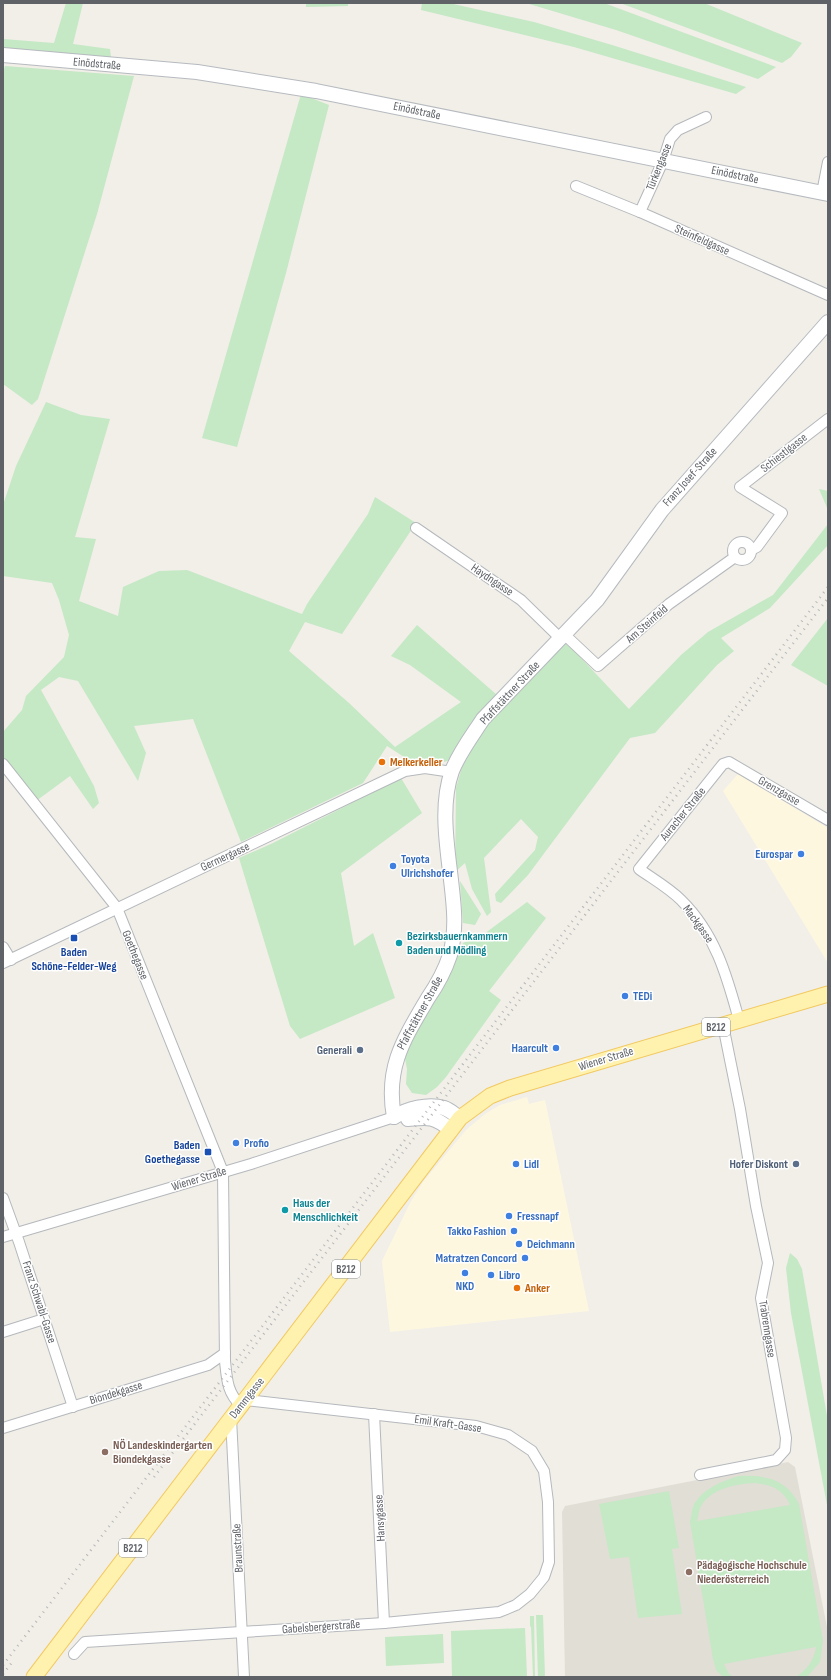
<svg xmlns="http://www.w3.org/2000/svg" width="831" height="1680" font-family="'Sofia Sans Condensed',sans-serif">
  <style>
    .commercial { fill: #fef7e0 }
    .education { fill: #e1ded6 }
    .green { fill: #c5e8c5; fill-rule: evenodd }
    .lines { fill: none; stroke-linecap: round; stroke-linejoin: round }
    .street-casing { stroke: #b5b8bc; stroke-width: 12 }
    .secondary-casing { stroke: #b6babf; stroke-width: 16 }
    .primary-casing { stroke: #f2c960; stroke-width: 17 }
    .street { stroke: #fff; stroke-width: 10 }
    .secondary { stroke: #fff; stroke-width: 14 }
    .primary { stroke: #fff2af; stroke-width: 15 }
    .rail { stroke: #b6b7b8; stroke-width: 2.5; stroke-dasharray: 1 5; stroke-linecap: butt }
    .food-dot { fill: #e8710a; stroke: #fff; stroke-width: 1.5 }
    .shop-dot { fill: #3f7fe0; stroke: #fff; stroke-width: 1.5 }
    .transit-dot { fill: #1a4fb4; stroke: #fff; stroke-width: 1.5 }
    .culture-dot { fill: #0f9aa8; stroke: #fff; stroke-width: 1.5 }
    .service-dot { fill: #5c6f8a; stroke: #fff; stroke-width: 1.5 }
    .education-dot { fill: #8d6e63; stroke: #fff; stroke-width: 1.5 }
    .labels { text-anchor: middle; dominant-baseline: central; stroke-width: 3; stroke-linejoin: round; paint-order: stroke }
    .shield { fill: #fff; stroke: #8f9295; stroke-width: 1 }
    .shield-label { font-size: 11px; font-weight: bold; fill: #5f6368 }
    .street-label { font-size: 12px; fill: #5f6368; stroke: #fff }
    .food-label { font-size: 12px; font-weight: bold; fill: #c56008; stroke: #fff; text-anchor: start }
    .shop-label { font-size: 12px; font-weight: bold; fill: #366cbe; stroke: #fff; text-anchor: start }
    .culture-label { font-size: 12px; font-weight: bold; fill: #0d838f; stroke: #fff; text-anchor: start }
    .transit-label { font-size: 12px; font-weight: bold; fill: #164399; stroke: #fff }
    .service-label { font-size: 12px; font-weight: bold; fill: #4e5e75; stroke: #fff; text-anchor: end }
    .education-label { font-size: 12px; font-weight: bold; fill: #785e54; stroke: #fff; text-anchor: start }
  </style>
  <rect width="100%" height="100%" fill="#f1efe8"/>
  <g class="commercial">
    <path d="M738,774l90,54v135l-105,-172z"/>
    <path d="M527,1097l2,7 16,-4 44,211 -199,21 -8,-71 28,-58 13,-21 43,-52 19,-16 15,-9z"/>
  </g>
  <path class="education" d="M788,1462l7,5 33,165v45h-263l-3,-165 3,-6z"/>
  <g class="green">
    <path d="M66,3h17l-10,41 37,5 1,9 -108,-8v-11l51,4z"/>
    <path d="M306,3h42v3l-42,1z"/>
    <path d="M422,3h27l85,19 78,23 134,42 -10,7 -162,-47 -153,-37z"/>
    <path d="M526,3h78l172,64 -18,12 -142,-49z"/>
    <path d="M620,3h84l98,40 -11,14 -9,6z"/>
    <path d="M5,66l129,10 -37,138 -59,185 -6,6 -29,-21v-310z"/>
    <path d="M301,94l28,11 -43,168 -49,174 -35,-9z"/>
    <path d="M46,402l35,13 29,4 -35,118 21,2 -17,62 39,15 5,-29 36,-16 28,-1 115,44 5,-10 61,-90 7,-17 41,26 -74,111 -37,-12 -16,29 60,52 46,44 66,-45 -51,-37 -19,-9 26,-31 80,70 -47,65 -9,3 -26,1 -28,-18 -24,37 -122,59 -48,-123 -59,7 12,27 -8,28 -60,-100 -19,-4 -18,13 53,96 5,17 -6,6 -23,-33 -34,25 -21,-27 -12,1v-43l19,-22 4,-14 38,-39 5,-22 -10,-35 -7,-17 -49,-7v-71l13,-39z"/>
    <path d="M819,489l9,2v19z"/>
    <path d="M828,524v21l-58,63 -49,30 13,13 -17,14 -62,68 -25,5 -102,137 -27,28 -5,-2 -1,-7 40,-44 3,-13 -17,-18 -37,39 7,54 -4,4 -15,-27 -7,-26 -10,9 1,-84 6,-21 19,-36 85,-89 63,67 52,-54 27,-23 65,-37z"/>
    <path d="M828,618v68l-37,-21z"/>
    <path d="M401,778l21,35 -81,60 13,73 19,-13 22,65 -95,41 -10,-13 -51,-168 34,-15z"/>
    <path d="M460,881l21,33 -6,11 -12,-2z"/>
    <path d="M527,902l19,16 -57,73 12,9 -55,77 -9,10 -11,8 -14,-2 -6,-9 1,-15 -3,-16 40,-69 19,-41 21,-9z"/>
    <path d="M790,1253l7,6 5,10 26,153v83h-1l-36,-192 -5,-45z"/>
    <path d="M739,1476c27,-1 47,3 60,28l24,137 -3,21 -13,15h-11c11,-8 18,-16 20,-30l-92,17 5,10 5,3h-11l-7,-7 -3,-11 -23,-137c1,-5 2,-13 4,-18 10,-16 28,-23 45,-28zM755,1483c16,2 28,6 35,22l-93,16c1,-4 2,-11 4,-15 11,-18 35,-22 54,-23z"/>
    <path d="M669,1491l10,57 -7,1 10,65 -44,4 -9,-61 -19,2 -11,-55z"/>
    <path d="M536,1615h7l2,62h-7z"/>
    <path d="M530,1616h4l1,61h-2l-2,-50 -1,-1z"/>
    <path d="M525,1628l2,49h-75l-1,-46z"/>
    <path d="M443,1634l1,29 -58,3 -1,-29z"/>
  </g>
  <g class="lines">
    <defs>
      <g id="street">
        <path d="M576,186l64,26 188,83"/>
        <path d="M822,193l6,-31"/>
        <path d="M640,212l23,-51 7,-22 8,-9 28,-13"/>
        <path d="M416,528l105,72 40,39"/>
        <circle cx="742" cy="551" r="9"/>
        <path d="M751,550l6,-3 25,-34 -42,-26 88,-68"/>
        <path d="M565,635l33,31 71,-62 66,-47"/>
        <path d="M3,764l114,144 106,264 2,189c2,19 2,31 16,45"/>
        <path d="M3,947l8,13"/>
        <path d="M3,963l402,-192 20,-3 27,4"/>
        <path d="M739,1020c-12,-44 -24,-87 -58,-120 -12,-12 -28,-21 -42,-31l84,-105 6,-2 99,58"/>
        <path d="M3,1198l16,44 54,165"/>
        <path d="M3,1237l248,-73 143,-47"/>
        <path d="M3,1332l41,-13"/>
        <path d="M374,1414l10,209"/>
        <path d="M231,1418l13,259"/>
        <path d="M3,1428l205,-63 17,-12"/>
        <path d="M700,1475l76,-15 9,-10 1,-12 -25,-140 7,-35 -12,-57 -16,-97 -17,-84"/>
        <path d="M74,1654l11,-12 299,-19 115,-11 17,-7 14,-11 14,-17 5,-15 -1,-60 -4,-31 -12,-20 -24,-16 -32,-9 -230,-26"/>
      </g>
      <g id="secondary">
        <path d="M3,55l194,17 119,19 512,103"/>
        <path d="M394,1117c-9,-50 10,-78 34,-119 9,-13 17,-28 22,-43 7,-26 4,-49 1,-75 -4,-35 -11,-75 1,-109 7,-18 20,-35 31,-52l114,-119 65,-90 166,-188"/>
        <path d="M394,1117c13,-8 34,-14 50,-9 6,2 11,7 16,10"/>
        <path d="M408,1119c21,-2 26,-3 43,11"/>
      </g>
      <path id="primary" d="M34,1677l426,-559 30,-22 20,-8 318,-94"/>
    </defs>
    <use href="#street" class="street-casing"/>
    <use href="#secondary" class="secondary-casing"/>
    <use href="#primary" class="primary-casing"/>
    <use href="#street" class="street"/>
    <use href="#secondary" class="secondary"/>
    <use href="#primary" class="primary"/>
    <g class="rail">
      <path d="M154,1477l674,-879"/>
      <path d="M3,1665l825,-1078"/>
      <path d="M3,1674l11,-14"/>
    </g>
  </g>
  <g class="food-dot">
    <circle cx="382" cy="762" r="4"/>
    <circle cx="517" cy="1288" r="4"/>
  </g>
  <g class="shop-dot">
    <circle cx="801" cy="854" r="4"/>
    <circle cx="393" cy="866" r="4"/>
    <circle cx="625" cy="996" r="4"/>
    <circle cx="556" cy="1048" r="4"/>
    <circle cx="236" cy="1143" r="4"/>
    <circle cx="516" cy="1164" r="4"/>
    <circle cx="509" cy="1216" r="4"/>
    <circle cx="514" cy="1231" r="4"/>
    <circle cx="519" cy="1244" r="4"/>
    <circle cx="525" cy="1258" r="4"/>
    <circle cx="465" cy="1273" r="4"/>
    <circle cx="491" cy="1275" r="4"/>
  </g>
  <g class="transit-dot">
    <rect x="70" y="934" width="8" height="8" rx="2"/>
    <rect x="204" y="1148" width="8" height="8" rx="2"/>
  </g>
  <g class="culture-dot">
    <circle cx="399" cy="943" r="4"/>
    <circle cx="285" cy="1210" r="4"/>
  </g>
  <g class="service-dot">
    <circle cx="360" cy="1050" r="4"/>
    <circle cx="796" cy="1164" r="4"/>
  </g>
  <g class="education-dot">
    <circle cx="105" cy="1452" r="4"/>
    <circle cx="689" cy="1572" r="4"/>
  </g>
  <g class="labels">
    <g class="shield">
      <rect x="702" y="1018" width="28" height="18" rx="3"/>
      <rect x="332" y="1260" width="28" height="18" rx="3"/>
      <rect x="119" y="1539" width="28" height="18" rx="3"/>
    </g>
    <g class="shield-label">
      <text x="716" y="1027">B212</text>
      <text x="346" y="1269">B212</text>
      <text x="133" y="1548">B212</text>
    </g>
    <g class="street-label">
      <text transform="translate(97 64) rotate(5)">Einödstraße</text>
      <text transform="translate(417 111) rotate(12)">Einödstraße</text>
      <text transform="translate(659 167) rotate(-68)">Türkengasse</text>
      <text transform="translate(735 175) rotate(12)">Einödstraße</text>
      <text transform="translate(702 240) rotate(24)">Steinfeldgasse</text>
      <text transform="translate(784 453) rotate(-38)">Schiestlgasse</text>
      <text transform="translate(690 477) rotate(-48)">Franz Josef-Straße</text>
      <text transform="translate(492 580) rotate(34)">Haydngasse</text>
      <text transform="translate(647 624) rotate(-41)">Am Steinfeld</text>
      <text transform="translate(510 693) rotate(-47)">Pfaffstättner Straße</text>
      <text transform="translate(779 791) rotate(30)">Grenzgasse</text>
      <text transform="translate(683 814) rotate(-51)">Auracher Straße</text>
      <text transform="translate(225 857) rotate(-25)">Germergasse</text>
      <text transform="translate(698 924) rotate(54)">Mackgasse</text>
      <text transform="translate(135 955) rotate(68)">Goethegasse</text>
      <text transform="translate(420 1013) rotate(-61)">Pfaffstättner Straße</text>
      <text transform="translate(606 1059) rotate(-17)">Wiener Straße</text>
      <text transform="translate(199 1179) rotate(-17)">Wiener Straße</text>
      <text transform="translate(39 1302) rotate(72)">Franz Schwabl-Gasse</text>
      <text transform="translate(767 1329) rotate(81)">Trabrenngasse</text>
      <text transform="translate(116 1393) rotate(-17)">Biondekgasse</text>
      <text transform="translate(247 1398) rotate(-52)">Dammgasse</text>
      <text transform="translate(448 1424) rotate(8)">Emil Kraft-Gasse</text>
      <text transform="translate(380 1518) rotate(-93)">Hansygasse</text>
      <text transform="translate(238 1548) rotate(-93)">Braunstraße</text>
      <text transform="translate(321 1627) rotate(-4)">Gabelsbergerstraße</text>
    </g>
    <g class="food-label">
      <text x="390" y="762">Melkerkeller</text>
      <text x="525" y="1288">Anker</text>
    </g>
    <g class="shop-label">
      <text x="793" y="854" text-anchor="end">Eurospar</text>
      <text x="401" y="859">Toyota<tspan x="401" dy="14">Ulrichshofer</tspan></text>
      <text x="633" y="996">TEDi</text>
      <text x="548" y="1048" text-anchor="end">Haarcult</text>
      <text x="244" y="1143">Profio</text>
      <text x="524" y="1164">Lidl</text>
      <text x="517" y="1216">Fressnapf</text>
      <text x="506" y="1231" text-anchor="end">Takko Fashion</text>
      <text x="527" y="1244">Deichmann</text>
      <text x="517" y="1258" text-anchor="end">Matratzen Concord</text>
      <text x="499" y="1275">Libro</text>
      <text x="465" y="1286" text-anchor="middle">NKD</text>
    </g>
    <g class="culture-label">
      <text x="407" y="936">Bezirksbauernkammern<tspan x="407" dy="14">Baden und Mödling</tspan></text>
      <text x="293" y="1203">Haus der<tspan x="293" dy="14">Menschlichkeit</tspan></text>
    </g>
    <g class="transit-label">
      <text x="74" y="952">Baden<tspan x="74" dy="14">Schöne-Felder-Weg</tspan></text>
      <text x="200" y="1145" text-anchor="end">Baden<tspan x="200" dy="14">Goethegasse</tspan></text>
    </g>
    <g class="service-label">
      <text x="352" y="1050">Generali</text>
      <text x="788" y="1164">Hofer Diskont</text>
    </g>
    <g class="education-label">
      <text x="113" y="1445">NÖ Landeskindergarten<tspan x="113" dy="14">Biondekgasse</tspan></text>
      <text x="697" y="1565">Pädagogische Hochschule<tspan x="697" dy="14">Niederösterreich</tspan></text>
    </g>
  </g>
  <rect width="831" height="1680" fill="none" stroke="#5f6368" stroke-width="8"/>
</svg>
